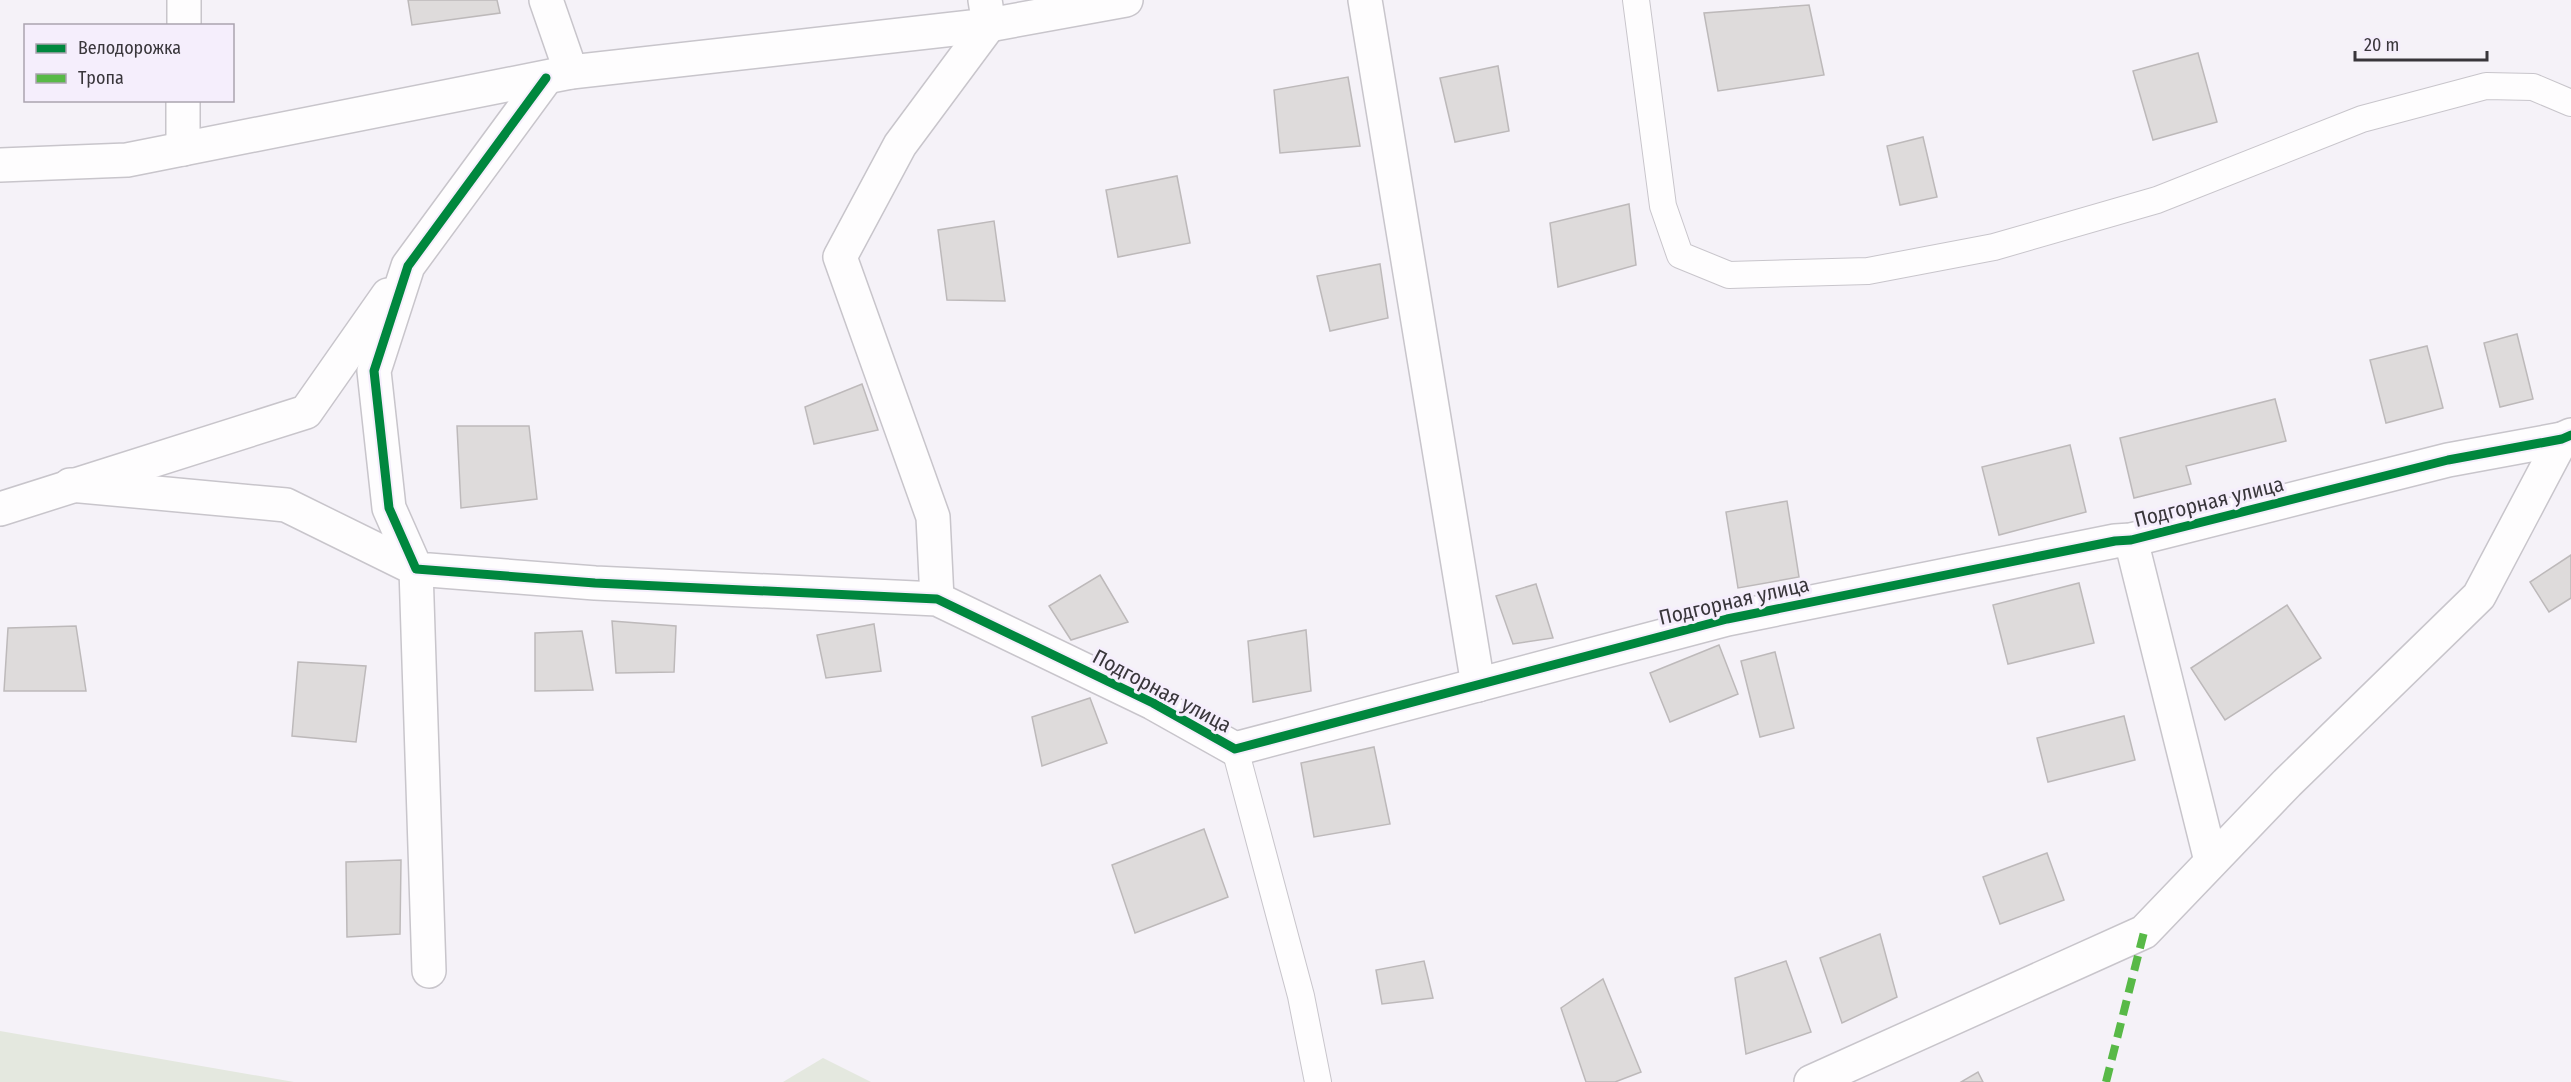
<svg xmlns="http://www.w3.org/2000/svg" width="2571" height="1082" font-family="'Fira Sans Condensed',sans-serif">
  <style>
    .green { fill: #e4e8df }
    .building { fill: #dedbdb; stroke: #bdb9ba; stroke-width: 1.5 }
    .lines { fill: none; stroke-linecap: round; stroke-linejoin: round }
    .lane-casing { stroke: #c8c5cb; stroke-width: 28 }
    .street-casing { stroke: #c8c5cb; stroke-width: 36 }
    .lane { stroke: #fefdfe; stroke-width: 26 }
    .street { stroke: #fefdfe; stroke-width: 33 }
    .quiet { stroke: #58b947; stroke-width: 8; stroke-dasharray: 15 8; stroke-linecap: butt }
    .cycleway-casing { stroke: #f5eefc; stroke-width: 13 }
    .cycleway { stroke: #00873e; stroke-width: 9 }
    .labels { text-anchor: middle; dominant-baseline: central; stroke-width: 6; stroke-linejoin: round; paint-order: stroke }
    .street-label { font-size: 21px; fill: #39363b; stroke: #f5eefc }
  </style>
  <rect width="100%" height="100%" fill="#f5f2f8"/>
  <g class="green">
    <path d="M0,1031l294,51h-294z"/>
    <path d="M823,1058l48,24h-88z"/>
  </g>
  <g class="building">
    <path d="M408,0h89l3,13 -88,12z"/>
    <path d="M1809,5l15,70 -106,16 -14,-78z"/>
    <path d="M2198,53l19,69 -64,18 -20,-69z"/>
    <path d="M1498,66l11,65 -54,11 -15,-64z"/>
    <path d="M1348,77l12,69 -80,7 -6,-63z"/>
    <path d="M1923,137l14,60 -37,8 -13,-59z"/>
    <path d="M1177,176l13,67 -72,14 -12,-67z"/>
    <path d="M1629,204l7,61 -78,22 -8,-64z"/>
    <path d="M994,221l11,80 -58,-1 -9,-70z"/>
    <path d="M1380,264l8,54 -58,13 -13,-55z"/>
    <path d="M2517,334l16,65 -33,8 -16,-64z"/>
    <path d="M2427,346l16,62 -57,15 -16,-63z"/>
    <path d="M862,384l16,46 -64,14 -9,-37z"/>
    <path d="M2275,399l11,42 -100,25 5,18 -57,14 -14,-60z"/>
    <path d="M457,426h72l8,73 -76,9z"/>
    <path d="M2070,445l16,67 -87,23 -17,-68z"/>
    <path d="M1787,501l12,76 -61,11 -12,-76z"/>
    <path d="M2571,555v43l-22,14 -19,-30z"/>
    <path d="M1100,575l28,47 -57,18 -22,-34z"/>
    <path d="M2079,583l15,60 -86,21 -15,-59z"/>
    <path d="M1536,584l17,54 -40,6 -17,-48z"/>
    <path d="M2287,605l34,53 -96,62 -34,-52z"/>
    <path d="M612,621l64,5 -2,46 -58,1z"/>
    <path d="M874,624l7,47 -55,7 -9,-43z"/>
    <path d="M76,626l10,65h-82l4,-63z"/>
    <path d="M1306,630l5,61 -58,11 -5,-61z"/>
    <path d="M582,631l11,59 -58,1v-58z"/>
    <path d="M1719,645l19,49 -68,28 -20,-49z"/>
    <path d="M1775,652l19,76 -34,9 -19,-76z"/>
    <path d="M298,662l68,4 -10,76 -64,-6z"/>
    <path d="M1090,698l17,45 -65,23 -10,-49z"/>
    <path d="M2124,716l11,44 -87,22 -11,-44z"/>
    <path d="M1374,747l16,77 -76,13 -13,-74z"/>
    <path d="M1204,829l24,68 -93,36 -23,-68z"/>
    <path d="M2047,853l17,47 -64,24 -17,-47z"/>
    <path d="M401,860l-1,74 -53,3 -1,-75z"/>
    <path d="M1880,934l17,63 -55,26 -22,-65z"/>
    <path d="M1424,961l9,37 -51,6 -6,-34z"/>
    <path d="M1786,961l25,71 -65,22 -11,-76z"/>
    <path d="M1603,979l38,93 -26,10h-29l-25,-74z"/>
    <path d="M1978,1072l5,10h-22z"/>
  </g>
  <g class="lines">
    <defs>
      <g id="lane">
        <path d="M1636,0l27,206 17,49 49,20 139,-4 126,-24 163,-47 205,-81 124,-33 47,1 38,16"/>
        <path d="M1235,749l66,247 17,86"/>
      </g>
      <g id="street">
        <path d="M546,0l25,72"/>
        <path d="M1365,0l113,685"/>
        <path d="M184,26v-26"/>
        <path d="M546,78l-138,188 -34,105 15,137 27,61 179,14 342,16 216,104 82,46 492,-130 388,-78 16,-1 317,-80 114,-21 9,-4"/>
        <path d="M183,149v-49"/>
        <path d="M0,165l127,-5 444,-88 418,-47 137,-25"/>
        <path d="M70,485l216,20 130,64 13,402"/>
        <path d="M0,509l306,-97 82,-117"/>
        <path d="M2131,540l80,321"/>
        <path d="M937,599l-4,-82 -93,-260 60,-112 89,-120 -4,-25"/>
        <path d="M1811,1082l333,-150 143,-149 192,-187 83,-157"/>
      </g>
    </defs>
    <use href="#lane" class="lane-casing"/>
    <use href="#street" class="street-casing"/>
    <use href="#lane" class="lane"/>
    <use href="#street" class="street"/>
    <path class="quiet" d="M2106,1082l38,-150"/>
    <defs>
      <path id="cycleway" d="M546,78l-138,188 -34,105 15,137 27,61 179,14 342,16 216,104 82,46 492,-130 388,-78 16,-1 317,-80 114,-21 9,-4"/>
    </defs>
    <use href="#cycleway" class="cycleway-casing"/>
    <use href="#cycleway" class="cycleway"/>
  </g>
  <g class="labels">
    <g class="street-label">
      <text transform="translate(2209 502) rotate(-14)">Подгорная улица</text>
      <text transform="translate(1734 601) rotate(-13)">Подгорная улица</text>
      <text transform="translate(1162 691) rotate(28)">Подгорная улица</text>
    </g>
  </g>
  <rect x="24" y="24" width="210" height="78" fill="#f5eefc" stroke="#aaa4af" stroke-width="1.5"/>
  <rect x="36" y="44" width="30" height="9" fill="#00873e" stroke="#aaa4af" stroke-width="1.5"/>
  <text x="78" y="54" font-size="18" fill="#39363b">Велодорожка</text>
  <rect x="36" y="74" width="30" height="9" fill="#58b947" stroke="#aaa4af" stroke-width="1.5"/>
  <text x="78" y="84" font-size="18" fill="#39363b">Тропа</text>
  <path d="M2355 51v9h132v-9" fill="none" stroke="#39363b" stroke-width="3"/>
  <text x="2364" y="51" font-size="18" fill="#39363b" stroke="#f5eefc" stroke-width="4.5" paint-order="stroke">20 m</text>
</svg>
